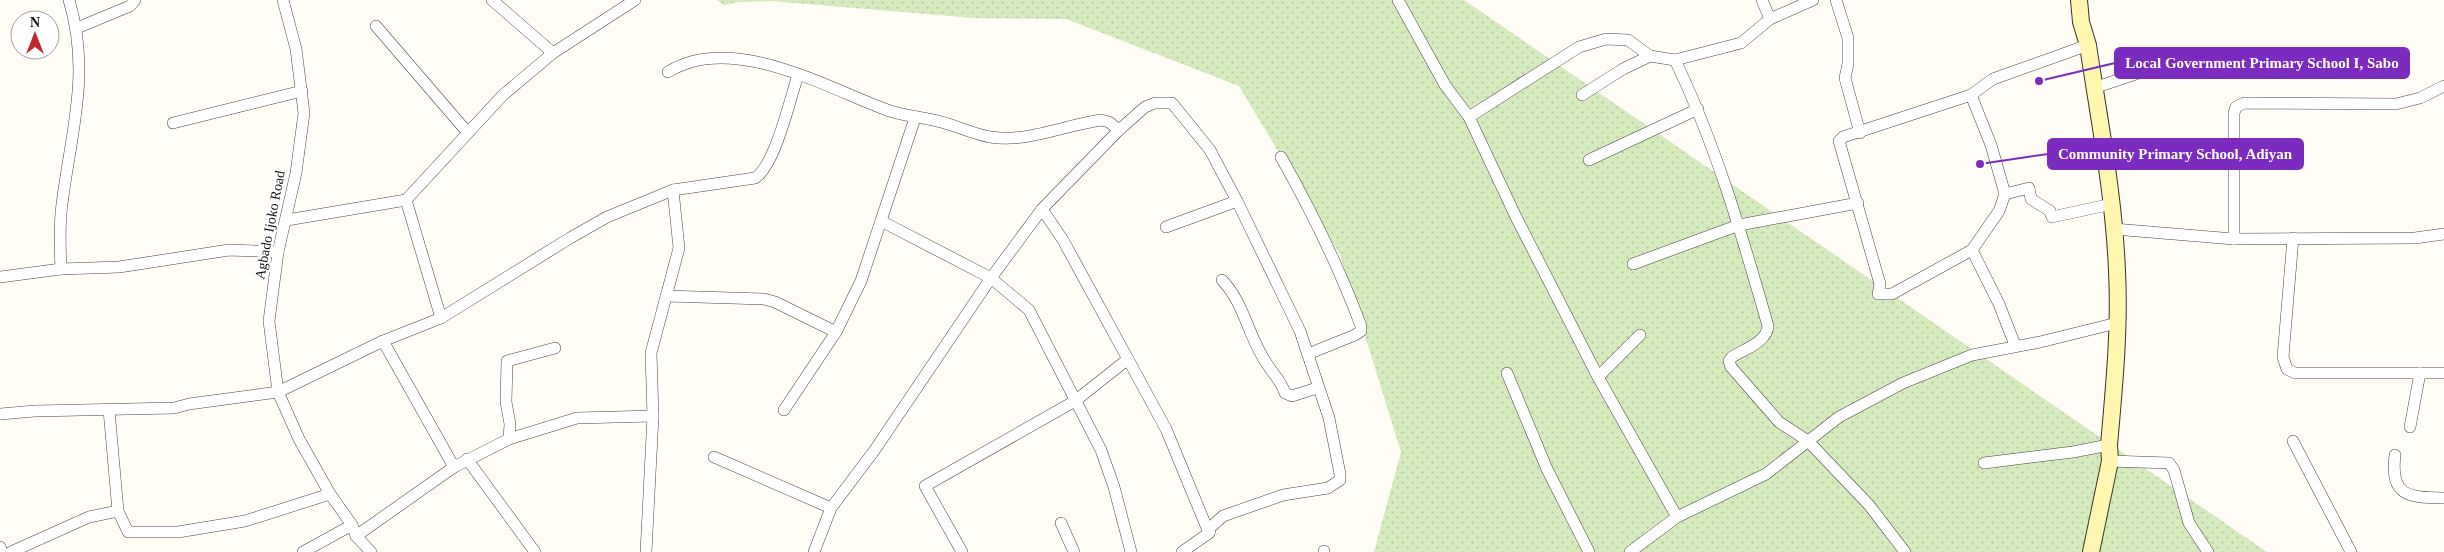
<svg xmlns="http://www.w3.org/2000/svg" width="2444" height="552" font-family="Georgia,serif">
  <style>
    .grass { fill: url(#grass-dots) }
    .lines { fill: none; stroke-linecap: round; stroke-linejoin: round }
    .minor-casing { stroke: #444; stroke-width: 12 }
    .secondary-casing { stroke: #333; stroke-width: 18 }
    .minor { stroke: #fff; stroke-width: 11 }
    .secondary { stroke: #fff6b0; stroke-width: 16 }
    .labels { text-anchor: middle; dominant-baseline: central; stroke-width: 5; stroke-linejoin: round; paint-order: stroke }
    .street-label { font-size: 14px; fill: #111; stroke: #fff }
    .leader { fill: none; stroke: #7b2cbf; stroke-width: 2 }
    .callout-dot { fill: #7b2cbf; stroke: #fff; stroke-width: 2 }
    .callout { fill: #7b2cbf; stroke: #7b2cbf; stroke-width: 2 }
    .callout-label { font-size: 15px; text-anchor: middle; font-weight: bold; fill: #fff }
  </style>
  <defs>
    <pattern id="grass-dots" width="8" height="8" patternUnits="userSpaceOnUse" patternTransform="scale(1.25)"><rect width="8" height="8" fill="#d5ebbd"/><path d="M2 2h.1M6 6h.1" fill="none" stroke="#b6c8a1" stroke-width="1.8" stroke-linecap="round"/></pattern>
  </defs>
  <rect width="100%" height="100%" fill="#fffdf5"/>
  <path class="grass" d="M717,0h747l803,552h-893l27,-100 -61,-197 -101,-169 -173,-67 -92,-1 -203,-17 -32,1 -15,3z"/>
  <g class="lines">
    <defs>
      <g id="minor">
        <path d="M283,0l13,49 8,64 -8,60 -18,79 -9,69 9,71 21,47 31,55 22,31 4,11 15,16"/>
        <path d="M492,0l61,53"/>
        <path d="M1398,0l47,85 24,32 47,100 82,160 79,140"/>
        <path d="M1762,0l8,19"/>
        <path d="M1836,0l12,38v26l-3,14 15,55"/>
        <path d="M376,26l92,107"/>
        <path d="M77,28l53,-22 5,-6"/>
        <path d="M1675,60l66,-17 29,-24 43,-19"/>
        <path d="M668,72c63,-40 157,15 219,38 14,5 27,6 41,9 21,3 41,14 62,18 37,6 75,-12 111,-17l8,2 10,8"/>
        <path d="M2094,88l89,-30"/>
        <path d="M1582,95l41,-26 27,-13"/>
        <path d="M1971,95l20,50 14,49 -6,17 -27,39 -80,44h-14l2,-10 -41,-143 4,-4 128,-42 22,-16 95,-34"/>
        <path d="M1469,117l110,-70 27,-8 22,1 22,16 25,4c41,85 67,175 93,266 -1,16 -23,23 -36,31l-3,4 2,6 48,55 29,19 61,64 36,47"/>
        <path d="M173,123l129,-32"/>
        <path d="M1281,157c31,55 58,110 80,169v5l-6,4 -47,19"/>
        <path d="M1589,160l109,-51"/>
        <path d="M2005,194l24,-6 2,11 19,12 2,6 60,-13"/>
        <path d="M406,200l35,118"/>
        <path d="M1042,209l21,31 103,189 43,104"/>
        <path d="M287,220l119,-20 97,-105 50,-42 82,-53"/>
        <path d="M881,221l110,57 38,32 72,140 13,37 17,65"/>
        <path d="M1166,227l71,-26"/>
        <path d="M2114,229l120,10 181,-1 29,-4"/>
        <path d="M2293,238l-10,119 4,12 8,4h149"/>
        <path d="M2234,239v-126l2,-6 8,-4 152,1 24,-6 24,-12"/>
        <path d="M1972,250l27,54 16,41"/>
        <path d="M1633,264l106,-39 119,-22"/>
        <path d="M61,269c-1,-22 -2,-44 1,-65 9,-72 29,-131 7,-204"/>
        <path d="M0,277l61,-8 58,-2 110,-17 49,2"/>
        <path d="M1222,280c23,24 26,57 45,84 7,11 14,17 18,29l7,3 25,-8"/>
        <path d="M666,296l98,3 11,3 61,30"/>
        <path d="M383,341l71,126"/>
        <path d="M1507,373l40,96 42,83"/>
        <path d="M1598,377l42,-42"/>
        <path d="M109,410l9,101 10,21h50l67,-11 85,-27"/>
        <path d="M784,410l52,-78 25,-51 54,-163"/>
        <path d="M0,414l35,-3 139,-3 15,-4 89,-12 105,-51 58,-23 129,-80 37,-21 66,-27 82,-12c20,-12 35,-79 43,-103"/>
        <path d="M2410,427l10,-54"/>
        <path d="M509,439l1,-15 -4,-22 1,-41 48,-13"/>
        <path d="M2293,441l58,111"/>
        <path d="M2395,455c-5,42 13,42 49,43"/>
        <path d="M714,457l117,51"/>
        <path d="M467,459l68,93"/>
        <path d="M2110,461l59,2 5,7 15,53 19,29"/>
        <path d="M1984,463l89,-11 36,-7"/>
        <path d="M1061,523l13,29"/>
        <path d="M356,536l98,-69 55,-28 68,-21 76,-2"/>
        <path d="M0,547l2,5"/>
        <path d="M1324,551v1"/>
        <path d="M11,552l78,-35 29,-6"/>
        <path d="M303,552l49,-27"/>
        <path d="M646,552l7,-136 -2,-63 28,-105 -6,-58"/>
        <path d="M814,552l17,-44 43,-57 117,-173 51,-69 77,-79 26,-23 10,-4h17l38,47 27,51 63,130 29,87 11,56v6l-12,8 -45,7 -60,21 -12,11 -2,6 -27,19"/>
        <path d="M962,552l-37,-66 150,-85 53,-42"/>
        <path d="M1630,552l47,-35 89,-43 73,-57 64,-34 69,-28 68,-13 77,-19"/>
      </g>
      <path id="secondary" d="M2079,0l2,22 7,23c11,75 26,150 29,226 3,57 -3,117 -8,174l1,16 -19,91"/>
    </defs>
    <use href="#minor" class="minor-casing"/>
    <use href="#secondary" class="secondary-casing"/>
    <use href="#minor" class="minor"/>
    <use href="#secondary" class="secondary"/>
  </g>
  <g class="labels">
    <g class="street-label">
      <text transform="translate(270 225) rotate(-79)">Agbado Ijoko Road</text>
    </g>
  </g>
  <path class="leader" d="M2039 81L2115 63M1980 164L2048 154"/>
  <g class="callout-dot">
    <circle cx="2039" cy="81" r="5"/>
    <circle cx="1980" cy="164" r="5"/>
  </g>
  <g class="callout">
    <rect x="2115" y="48" width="294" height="30" rx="5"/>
    <rect x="2048" y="139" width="255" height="30" rx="5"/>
  </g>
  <g class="callout-label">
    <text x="2262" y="68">Local Government Primary School I, Sabo</text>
    <text x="2175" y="159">Community Primary School, Adiyan</text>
  </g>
  <g transform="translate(35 35)"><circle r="24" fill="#ffffff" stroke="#a0a0a0"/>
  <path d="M0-4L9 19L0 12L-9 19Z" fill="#c4262e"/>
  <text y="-8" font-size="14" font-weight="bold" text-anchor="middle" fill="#111111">N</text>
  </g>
</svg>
